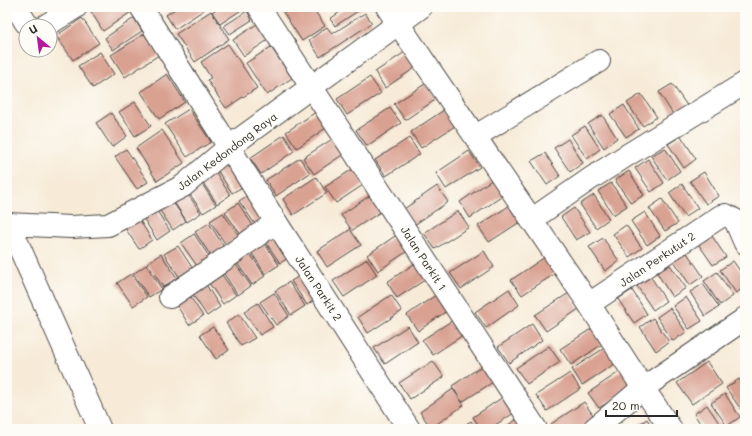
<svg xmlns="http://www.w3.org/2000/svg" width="752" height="436" font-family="Mali,sans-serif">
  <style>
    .building { fill: #d9a192 }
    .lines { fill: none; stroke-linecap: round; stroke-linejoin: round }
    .minor-casing { stroke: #4a4845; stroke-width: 24 }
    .minor { stroke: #fff; stroke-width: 22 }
    .labels { text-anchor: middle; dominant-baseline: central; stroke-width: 3.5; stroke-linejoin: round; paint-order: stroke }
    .street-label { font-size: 11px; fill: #2b2b2b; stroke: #fdfcf7 }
  </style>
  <rect width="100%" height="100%" fill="#fdfcf7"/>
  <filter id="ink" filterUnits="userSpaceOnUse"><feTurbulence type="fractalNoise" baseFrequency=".025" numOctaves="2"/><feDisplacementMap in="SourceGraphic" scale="8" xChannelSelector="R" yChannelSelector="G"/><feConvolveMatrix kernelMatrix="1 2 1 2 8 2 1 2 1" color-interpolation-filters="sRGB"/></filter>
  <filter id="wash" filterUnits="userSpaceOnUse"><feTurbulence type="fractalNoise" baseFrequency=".012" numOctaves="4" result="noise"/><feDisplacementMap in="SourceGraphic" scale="16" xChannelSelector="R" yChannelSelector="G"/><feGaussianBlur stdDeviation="0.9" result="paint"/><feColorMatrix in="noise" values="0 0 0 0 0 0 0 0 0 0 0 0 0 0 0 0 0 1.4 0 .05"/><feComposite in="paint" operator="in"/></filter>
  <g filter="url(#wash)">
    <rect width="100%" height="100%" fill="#f7ebd8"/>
    <g id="blocks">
      <g class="building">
        <path d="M94,7h34l3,5 -28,19 -13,-21z"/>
        <path d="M178,7h24l2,3 -29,19 -9,-14z"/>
        <path d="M220,7h26l-26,17 -8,-12z"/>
        <path d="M285,7h27l13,19 -23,15 -21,-32z"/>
        <path d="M347,7h17l-29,19 -5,-7z"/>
        <path d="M211,11l18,28 -34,23 -19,-28z"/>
        <path d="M247,11l5,9 -22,14 -6,-8z"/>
        <path d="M365,13l7,10 -52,34 -11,-17 18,-13 5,7z"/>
        <path d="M82,18l17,25 -26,17 -17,-24z"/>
        <path d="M134,18l8,13 -29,19 -8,-12z"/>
        <path d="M257,24l11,16 -24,16 -11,-16z"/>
        <path d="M144,34l15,21 -34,22 -14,-22z"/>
        <path d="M228,44l29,44 -31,20 -19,-28 4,-2 -10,-16z"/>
        <path d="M271,47l21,31 -25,17 -21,-32z"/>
        <path d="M408,50l11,15 -34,23 -10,-16z"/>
        <path d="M100,52l14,22 -21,14 -15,-22z"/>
        <path d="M167,74l18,28 -26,17 -18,-27z"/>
        <path d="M370,77l11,16 -34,22 -10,-16z"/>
        <path d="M428,82l10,16 -33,22 -11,-16z"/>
        <path d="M672,84l16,23 -14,9 -15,-24z"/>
        <path d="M641,94l16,23 -14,9 -16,-23z"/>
        <path d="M135,102l16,24 -16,10 -16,-24z"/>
        <path d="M624,105l15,24 -13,8 -16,-23z"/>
        <path d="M390,108l11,15 -34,23 -11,-16z"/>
        <path d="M189,109l22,33 -24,15 -22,-33z"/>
        <path d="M319,110l11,15 -33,23 -11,-16z"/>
        <path d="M444,110l11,16 -34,22 -10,-16z"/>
        <path d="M111,113l16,23 -15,11 -16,-24z"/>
        <path d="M602,115l15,23 -13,10 -16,-24z"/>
        <path d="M585,126l15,23 -13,10 -16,-24z"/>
        <path d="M162,130l22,33 -27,18 -21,-33z"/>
        <path d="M284,135l10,16 -33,23 -11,-16z"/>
        <path d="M337,136l11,15 -34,23 -11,-16z"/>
        <path d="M681,136l15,23 -12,9 -16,-24z"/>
        <path d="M409,138l11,16 -34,22 -11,-16z"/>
        <path d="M568,139l15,24 -13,9 -16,-24z"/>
        <path d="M665,148l15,23 -13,9 -16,-24z"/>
        <path d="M126,149l22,33 -11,7 -22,-32z"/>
        <path d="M469,151l11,16 -34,22 -10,-16z"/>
        <path d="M545,153l15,23 -13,9 -16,-24z"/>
        <path d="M300,158l10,15 -34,23 -10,-16z"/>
        <path d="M648,159l16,24 -13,9 -16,-24z"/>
        <path d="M230,161l16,24 -14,8 -15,-23z"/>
        <path d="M359,165l10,16 -33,22 -11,-16z"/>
        <path d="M215,171l15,24 -13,9 -16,-24z"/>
        <path d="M629,171l15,24 -13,8 -16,-23z"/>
        <path d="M704,172l15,24 -13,8 -16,-23z"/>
        <path d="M316,177l11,16 -34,22 -10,-16z"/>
        <path d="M493,179l11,16 -34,23 -10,-16z"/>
        <path d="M200,181l16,24 -13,8 -16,-23z"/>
        <path d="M611,183l16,23 -14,9 -15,-24z"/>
        <path d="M682,184l16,24 -13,9 -16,-24z"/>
        <path d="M437,186l11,16 -34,23 -10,-16z"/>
        <path d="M185,190l16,23 -14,9 -15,-23z"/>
        <path d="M253,192l15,24 -13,8 -16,-23z"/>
        <path d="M375,192l10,17 -34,22 10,14 -34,22 -10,-16 34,-22 -10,-14z"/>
        <path d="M594,195l15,24 -13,9 -16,-24z"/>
        <path d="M170,198l16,23 -13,9 -16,-24z"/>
        <path d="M662,199l16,24 -13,8 -16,-23z"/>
        <path d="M238,203l16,24 -13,8 -16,-23z"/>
        <path d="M512,204l11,16 -34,22 -11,-16z"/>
        <path d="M155,208l15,23 -13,9 -15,-24z"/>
        <path d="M574,208l16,24 -14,8 -15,-23z"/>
        <path d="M458,211l11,16 -34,22 -11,-16z"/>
        <path d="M645,212l15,24 -13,9 -16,-24z"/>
        <path d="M223,213l16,23 -13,9 -16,-24z"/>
        <path d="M137,216l15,24 -13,9 -16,-24z"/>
        <path d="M209,223l15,24 -13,9 -16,-24z"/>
        <path d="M626,225l16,23 -13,9 -16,-23z"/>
        <path d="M278,231l15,24 -13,8 -16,-23z"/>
        <path d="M401,232l11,16 -34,23 -11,-16z"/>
        <path d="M710,233l16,24 -13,8 -16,-23z"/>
        <path d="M194,234l16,24 -13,8 -16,-23z"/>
        <path d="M603,238l16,23 -14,10 -16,-24z"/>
        <path d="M263,241l16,24 -14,9 -15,-24z"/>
        <path d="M178,246l15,23 -13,9 -16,-24z"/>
        <path d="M484,251l10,16 -33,22 -11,-16z"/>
        <path d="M249,252l16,24 -13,9 -16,-24z"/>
        <path d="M687,253l16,23 -13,9 -16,-24z"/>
        <path d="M161,254l16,24 -14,9 -16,-24z"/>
        <path d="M545,257l11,16 -34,22 -11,-15z"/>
        <path d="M367,259l10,16 -33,22 -11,-16z"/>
        <path d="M420,260l11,16 -34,22 -10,-16z"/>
        <path d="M733,261l12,17v9l-9,6 -16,-23z"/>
        <path d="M235,263l16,23 -13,9 -16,-24z"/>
        <path d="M146,265l16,24 -13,8 -16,-23z"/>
        <path d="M670,265l16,23 -14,9 -15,-24z"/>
        <path d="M220,272l16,23 -13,9 -16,-24z"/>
        <path d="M717,272l16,24 -13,9 -16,-24z"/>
        <path d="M305,273l15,23 -13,9 -16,-24z"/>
        <path d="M131,274l16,23 -14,9 -16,-23z"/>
        <path d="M651,277l15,24 -13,9 -16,-24z"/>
        <path d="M289,282l16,24 -14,9 -16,-24z"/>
        <path d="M205,283l15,24 -13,9 -16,-24z"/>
        <path d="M703,284l16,23 -14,9 -15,-24z"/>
        <path d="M509,289l10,16 -33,23 -11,-16z"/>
        <path d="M632,290l15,24 -13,9 -16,-24z"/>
        <path d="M187,292l16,24 -14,9 -15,-24z"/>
        <path d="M440,292l11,16 -33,23 -11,-16z"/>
        <path d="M274,293l15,23 -13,9 -16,-23z"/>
        <path d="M569,293l10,16 -33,22 -11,-16z"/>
        <path d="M391,295l11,16 -34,22 -10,-16z"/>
        <path d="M686,297l16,24 -13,8 -16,-23z"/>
        <path d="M258,303l15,24 -13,8 -16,-23z"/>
        <path d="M670,308l16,24 -13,9 -16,-24z"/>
        <path d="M239,314l16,24 -14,8 -15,-23z"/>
        <path d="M456,318l10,15 -33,22 -11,-15z"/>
        <path d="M653,318l16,24 -13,9 -16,-24z"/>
        <path d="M532,324l10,16 -33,23 -11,-16z"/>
        <path d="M408,326l10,16 -33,22 -11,-16z"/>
        <path d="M213,327l16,23 -13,9 -16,-24z"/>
        <path d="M594,327l10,16 -33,22 -11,-16z"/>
        <path d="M549,346l11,16 -33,22 -11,-16z"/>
        <path d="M606,347l10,16 -34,22 -10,-16z"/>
        <path d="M433,361l11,16 -34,22 -11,-16z"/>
        <path d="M707,362l15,22 -30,20 -15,-21z"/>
        <path d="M485,364l11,16 -34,22 -10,-16z"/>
        <path d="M622,370l11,16 -34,22 -11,-15z"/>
        <path d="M570,373l10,16 -33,22 -11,-16z"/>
        <path d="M739,379l6,8v22l-3,2 -16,-23z"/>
        <path d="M453,389l11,16 -33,23 -11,-16z"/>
        <path d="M725,394l15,23 -13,9 -16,-23z"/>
        <path d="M506,395l11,16 -28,18h-8l-8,-12z"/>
        <path d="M584,402l11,16 -17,11h-24l-3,-5z"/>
        <path d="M707,405l16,24h-19l-10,-15z"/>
        <path d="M522,416l9,13h-29z"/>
        <path d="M647,419l6,10h-21z"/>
        <path d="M471,421l5,8h-18z"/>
      </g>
    </g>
  </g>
  <g filter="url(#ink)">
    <use href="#blocks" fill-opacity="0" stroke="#4a4845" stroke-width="1"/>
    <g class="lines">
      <defs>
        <g id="minor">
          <path d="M16,7l10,16 3,3"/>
          <path d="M141,7l135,215 133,207"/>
          <path d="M259,7l277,422"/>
          <path d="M387,7l202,297 54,84 28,41"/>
          <path d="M45,26l31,-19"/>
          <path d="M476,136l123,-75"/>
          <path d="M531,220l59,-41 39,-25 116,-71"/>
          <path d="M7,224l64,3 37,-2 75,-39 46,-39 192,-140"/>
          <path d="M9,224l91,205"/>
          <path d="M170,297l45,-31 61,-44"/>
          <path d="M589,304l132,-88 5,-1 9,5 10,23"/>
          <path d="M594,429l49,-41 100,-68 2,-2"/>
        </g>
      </defs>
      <use href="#minor" class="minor-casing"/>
      <use href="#minor" class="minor"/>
    </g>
  </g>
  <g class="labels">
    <g class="street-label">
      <text transform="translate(227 151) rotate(-37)">Jalan Kedondong Raya</text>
      <text transform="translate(424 258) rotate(57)">Jalan Parkit 1</text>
      <text transform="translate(657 259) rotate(-34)">Jalan Perkutut 2</text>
      <text transform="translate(319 288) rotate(57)">Jalan Parkit 2</text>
    </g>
  </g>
  <rect width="752" height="436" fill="none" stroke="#fdfcf7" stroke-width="24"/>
  <g transform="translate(38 38) rotate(331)"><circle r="19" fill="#fdfcf7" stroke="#a9a8a5"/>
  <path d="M0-3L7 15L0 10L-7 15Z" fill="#b5179e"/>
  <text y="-6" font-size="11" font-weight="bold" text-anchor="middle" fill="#2b2b2b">U</text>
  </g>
  <path d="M606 410v6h71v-6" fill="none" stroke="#2b2b2b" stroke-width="2"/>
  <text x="612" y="410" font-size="12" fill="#2b2b2b" stroke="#fdfcf7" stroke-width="3" paint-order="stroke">20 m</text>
</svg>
